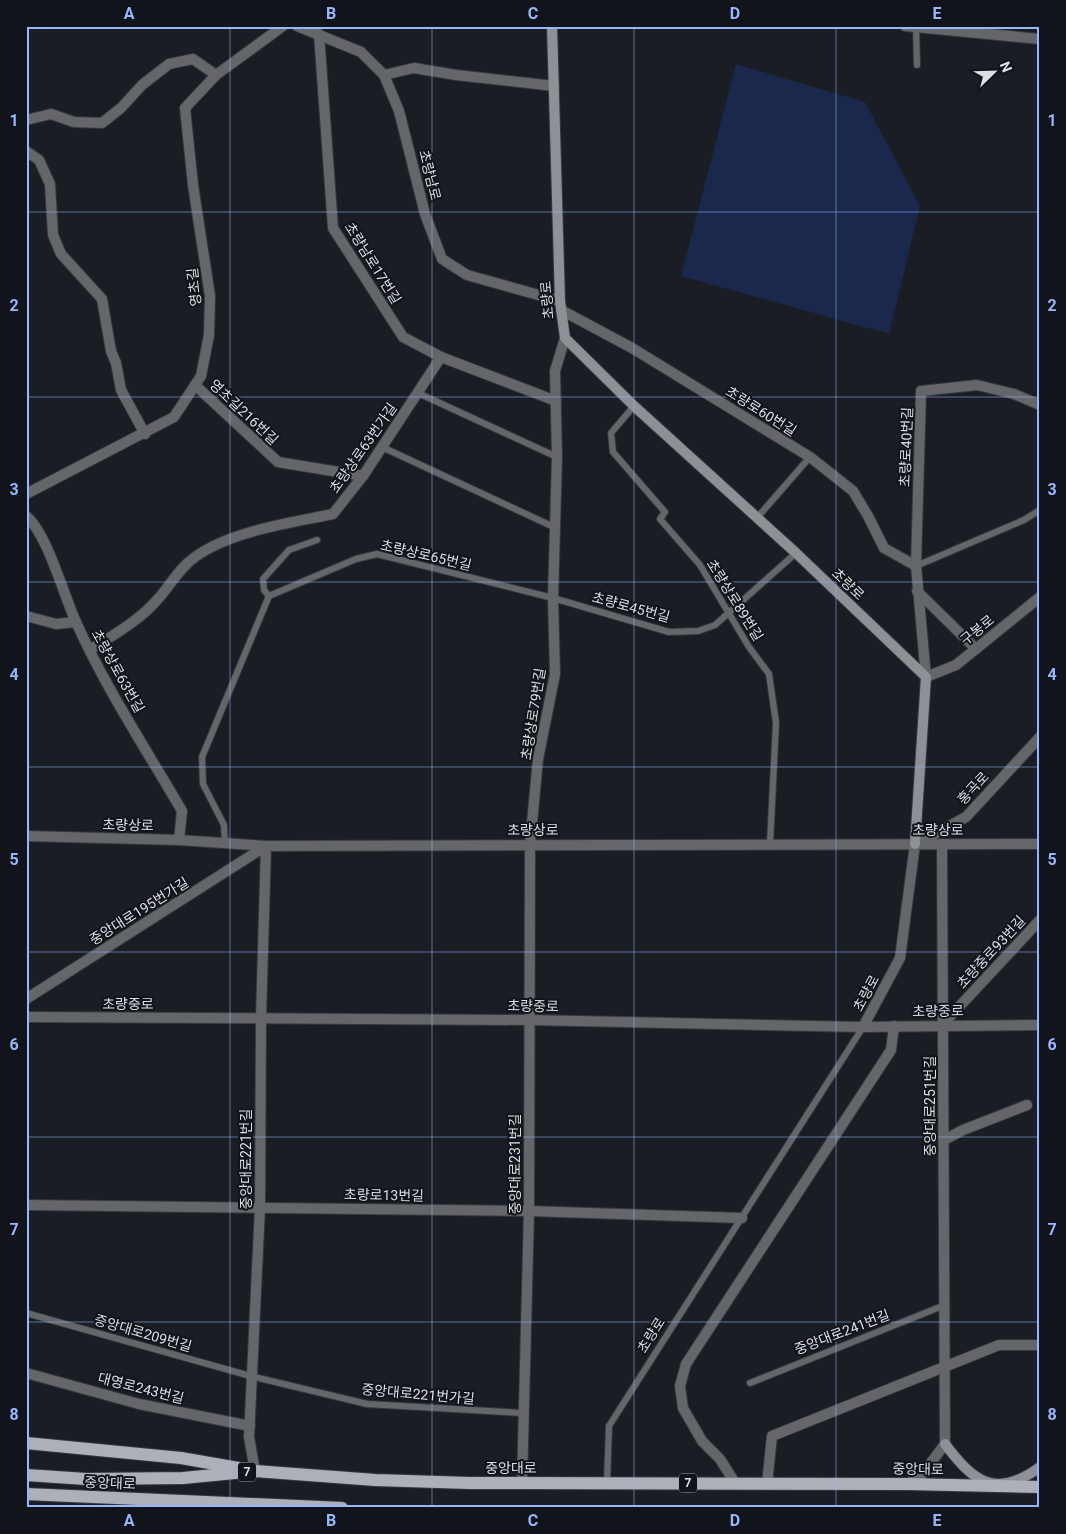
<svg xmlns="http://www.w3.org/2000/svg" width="1066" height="1534" font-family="Roboto,'Noto Sans KR',sans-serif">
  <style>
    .green { fill: #19284b }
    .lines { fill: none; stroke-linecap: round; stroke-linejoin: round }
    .service-casing { stroke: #35383f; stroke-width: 8 }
    .minor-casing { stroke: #35383f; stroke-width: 12 }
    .tertiary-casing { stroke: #35383f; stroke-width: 12 }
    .secondary-casing { stroke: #35383f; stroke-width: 12 }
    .primary-casing { stroke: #35383f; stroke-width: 14 }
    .service { stroke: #646669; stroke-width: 6 }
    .minor { stroke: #646669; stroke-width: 10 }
    .tertiary { stroke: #646669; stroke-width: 10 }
    .secondary { stroke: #8d9095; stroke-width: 10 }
    .primary { stroke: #adb0b8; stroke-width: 12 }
    .grid { fill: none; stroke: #96b6fd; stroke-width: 1; stroke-opacity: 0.55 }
    .labels { text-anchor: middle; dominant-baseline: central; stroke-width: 4; stroke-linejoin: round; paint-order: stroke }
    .shield { fill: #11141a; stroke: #a0a2a7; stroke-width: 1 }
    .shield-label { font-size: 12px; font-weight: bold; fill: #dddfe4 }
    .street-label { font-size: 14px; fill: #dddfe4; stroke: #11141a }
    .neatline { fill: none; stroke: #96b6fd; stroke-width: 2 }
    .grid-label { font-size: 16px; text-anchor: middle; font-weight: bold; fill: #96b6fd }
  </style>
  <rect width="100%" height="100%" fill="#1a1d24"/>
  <path class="green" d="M736,64l129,38 55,104 -31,128 -208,-58z"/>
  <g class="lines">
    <defs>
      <g id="service">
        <path d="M916,26l1,39"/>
        <path d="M418,393l139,64"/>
        <path d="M634,406l-23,27 2,19 52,60 -5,7 40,46 49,82 20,27 7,49 -6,121"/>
        <path d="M382,447l174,81"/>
        <path d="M756,519l54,-62"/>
        <path d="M916,566l108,-46 16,-10"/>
        <path d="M269,596l-5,-6 -1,-11 26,-29 28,-10"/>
        <path d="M225,844l-1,-19 -21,-41 -1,-27 67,-161 87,-37 21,-5 176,44 116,34 29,-1 17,-6 81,-72"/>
        <path d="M26,1313l228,64 113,27 156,9"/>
        <path d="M750,1383l195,-78"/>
        <path d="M607,1482l2,-56 254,-399"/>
      </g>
      <g id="minor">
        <path d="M905,26l135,13"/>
        <path d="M319,34l14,194 70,109 38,20 115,44"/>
        <path d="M384,75l30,-7 42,7 98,11"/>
        <path d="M26,120l25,-6 23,8 28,1 19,-15 21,-23 27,-21 24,-5 23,16"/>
        <path d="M26,151l13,9 11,24 3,51 8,19 41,45 9,52 5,12 5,27 24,44"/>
        <path d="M561,310l71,38 178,109 43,34 15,25 16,32 32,18"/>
        <path d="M195,385l83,77 85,14"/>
        <path d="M26,494l148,-77 27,-41 8,-41 1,-39 -17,-111 -8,-77 31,-33 67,-49"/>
        <path d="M26,516c21,17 38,80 50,106 29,65 70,127 106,189l-3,29"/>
        <path d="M26,616l30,8 20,-2"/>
        <path d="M90,650c23,-15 49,-29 67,-50 13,-14 22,-32 38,-43 36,-26 95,-34 138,-43l30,-38 78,-119"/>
        <path d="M926,677l-10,-111 5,-175 56,-6 37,9 26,11"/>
        <path d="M915,844l-15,114 -37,69 177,-2"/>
        <path d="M943,1024l97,-104"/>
        <path d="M944,1140l19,-10 64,-25"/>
        <path d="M26,1205l503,6 213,7"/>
        <path d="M26,1373l113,31 111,22"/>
        <path d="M255,1471l-6,-34 11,-230 1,-189 5,-172"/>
        <path d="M522,1483l7,-272 1,-367 8,-85 17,-85 -2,-76 4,-141 -2,-86 10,-33"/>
        <path d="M735,1483l-15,-24 -18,-18 -19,-33 -3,-22 6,-22 205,-314 3,-24"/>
        <path d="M767,1484l5,-48 227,-91h41"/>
        <path d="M907,1484l14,-8 24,-32 -3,-600"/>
      </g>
      <g id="tertiary">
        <path d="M297,26l64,26 23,23 15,36 26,103 17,45 25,16 93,26"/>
        <path d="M917,591l59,58"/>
        <path d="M926,677l30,-12 84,-68"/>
        <path d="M26,836l153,4 87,6 774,-2"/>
        <path d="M918,843l48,-26 74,-80"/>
        <path d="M26,999l240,-153"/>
        <path d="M26,1017l503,3 334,7"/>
      </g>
      <g id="secondary">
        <path d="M552,26l8,275 5,37 69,68 162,147 130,124 -11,167"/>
        <path d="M945,1444c28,37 50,56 95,23"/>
      </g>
      <g id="primary">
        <path d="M26,1443l155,15 57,10"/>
        <path d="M26,1475l60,4 97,-1 72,-7 120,9 94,3 438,1 133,3"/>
        <path d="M26,1494l316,14"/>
      </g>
    </defs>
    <use href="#service" class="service-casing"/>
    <use href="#minor" class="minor-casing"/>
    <use href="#tertiary" class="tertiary-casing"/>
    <use href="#secondary" class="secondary-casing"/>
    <use href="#primary" class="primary-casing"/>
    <use href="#service" class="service"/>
    <use href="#minor" class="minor"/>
    <use href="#tertiary" class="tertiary"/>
    <use href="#secondary" class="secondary"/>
    <use href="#primary" class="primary"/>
  </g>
  <path class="grid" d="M230,26v1482M432,26v1482M634,26v1482M836,26v1482M26,212h1014M26,397h1014M26,582h1014M26,767h1014M26,952h1014M26,1137h1014M26,1322h1014"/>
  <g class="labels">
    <g class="shield">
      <rect x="238" y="1462.5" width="18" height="19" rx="4"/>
      <rect x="679" y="1473.5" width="18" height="19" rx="4"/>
    </g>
    <g class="shield-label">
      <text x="247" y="1472">7</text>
      <text x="688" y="1483">7</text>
    </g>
    <g class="street-label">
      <text transform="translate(430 175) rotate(76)">초량남로</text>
      <text transform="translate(373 263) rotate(58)">초량남로17번길</text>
      <text transform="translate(194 287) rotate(-96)">영초길</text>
      <text transform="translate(547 300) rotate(-95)">초량로</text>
      <text transform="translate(761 411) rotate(32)">초량로60번길</text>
      <text transform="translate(244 412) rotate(43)">영초길216번길</text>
      <text transform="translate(906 447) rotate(-88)">초량로40번길</text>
      <text transform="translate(363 448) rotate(-55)">초량상로63번가길</text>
      <text transform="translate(426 555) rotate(13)">초량상로65번길</text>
      <text transform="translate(848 584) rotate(44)">초량로</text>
      <text transform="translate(735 600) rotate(58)">초량상로89번길</text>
      <text transform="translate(631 607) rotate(15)">초량로45번길</text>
      <text transform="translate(977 630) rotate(-39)">구봉로</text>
      <text transform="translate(118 671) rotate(61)">초량상로63번길</text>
      <text transform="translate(533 714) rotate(-81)">초량상로79번길</text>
      <text transform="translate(973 788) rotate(-47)">홍곡로</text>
      <text transform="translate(128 825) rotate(1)">초량상로</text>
      <text x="533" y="830">초량상로</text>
      <text x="938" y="830">초량상로</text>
      <text transform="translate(139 911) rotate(-32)">중앙대로195번가길</text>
      <text transform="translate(991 952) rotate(-47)">초량중로93번길</text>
      <text transform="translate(866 993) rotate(-62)">초량로</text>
      <text x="128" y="1004">초량중로</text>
      <text transform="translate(533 1006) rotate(1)">초량중로</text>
      <text transform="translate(938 1011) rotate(-1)">초량중로</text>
      <text transform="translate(930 1106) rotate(-90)">중앙대로251번길</text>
      <text transform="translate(246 1159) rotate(-90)">중앙대로221번길</text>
      <text transform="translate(515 1164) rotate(-90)">중앙대로231번길</text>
      <text transform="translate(384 1195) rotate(1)">초량로13번길</text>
      <text transform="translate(842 1332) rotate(-21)">중앙대로241번길</text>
      <text transform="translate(143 1333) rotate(16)">중앙대로209번길</text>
      <text transform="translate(651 1335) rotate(-58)">초량로</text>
      <text transform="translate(141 1388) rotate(14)">대영로243번길</text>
      <text transform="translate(418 1394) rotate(5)">중앙대로221번가길</text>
      <text x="511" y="1468">중앙대로</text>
      <text transform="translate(918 1469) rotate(1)">중앙대로</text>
      <text transform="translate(110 1483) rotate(2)">중앙대로</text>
    </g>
  </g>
  <rect width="1066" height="1534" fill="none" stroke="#11141a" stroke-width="55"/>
  <g transform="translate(994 72) rotate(67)" stroke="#11141a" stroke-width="4" paint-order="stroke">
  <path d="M0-4L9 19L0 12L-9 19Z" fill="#dddfe4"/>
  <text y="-8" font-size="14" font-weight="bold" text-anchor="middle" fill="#dddfe4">N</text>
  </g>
  <rect x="28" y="28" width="1010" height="1478" class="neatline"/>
  <g class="grid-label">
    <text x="129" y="19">A</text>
    <text x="331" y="19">B</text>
    <text x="533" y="19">C</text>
    <text x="735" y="19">D</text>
    <text x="937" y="19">E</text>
    <text x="14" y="126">1</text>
    <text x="1052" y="126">1</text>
    <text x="14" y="311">2</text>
    <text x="1052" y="311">2</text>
    <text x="14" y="495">3</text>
    <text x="1052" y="495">3</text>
    <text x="14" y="680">4</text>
    <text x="1052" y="680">4</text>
    <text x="14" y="865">5</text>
    <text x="1052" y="865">5</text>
    <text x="14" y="1050">6</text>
    <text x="1052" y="1050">6</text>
    <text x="14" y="1235">7</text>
    <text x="1052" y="1235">7</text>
    <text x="14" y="1420">8</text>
    <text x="1052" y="1420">8</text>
    <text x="129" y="1526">A</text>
    <text x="331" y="1526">B</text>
    <text x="533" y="1526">C</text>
    <text x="735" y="1526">D</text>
    <text x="937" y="1526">E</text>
  </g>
</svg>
